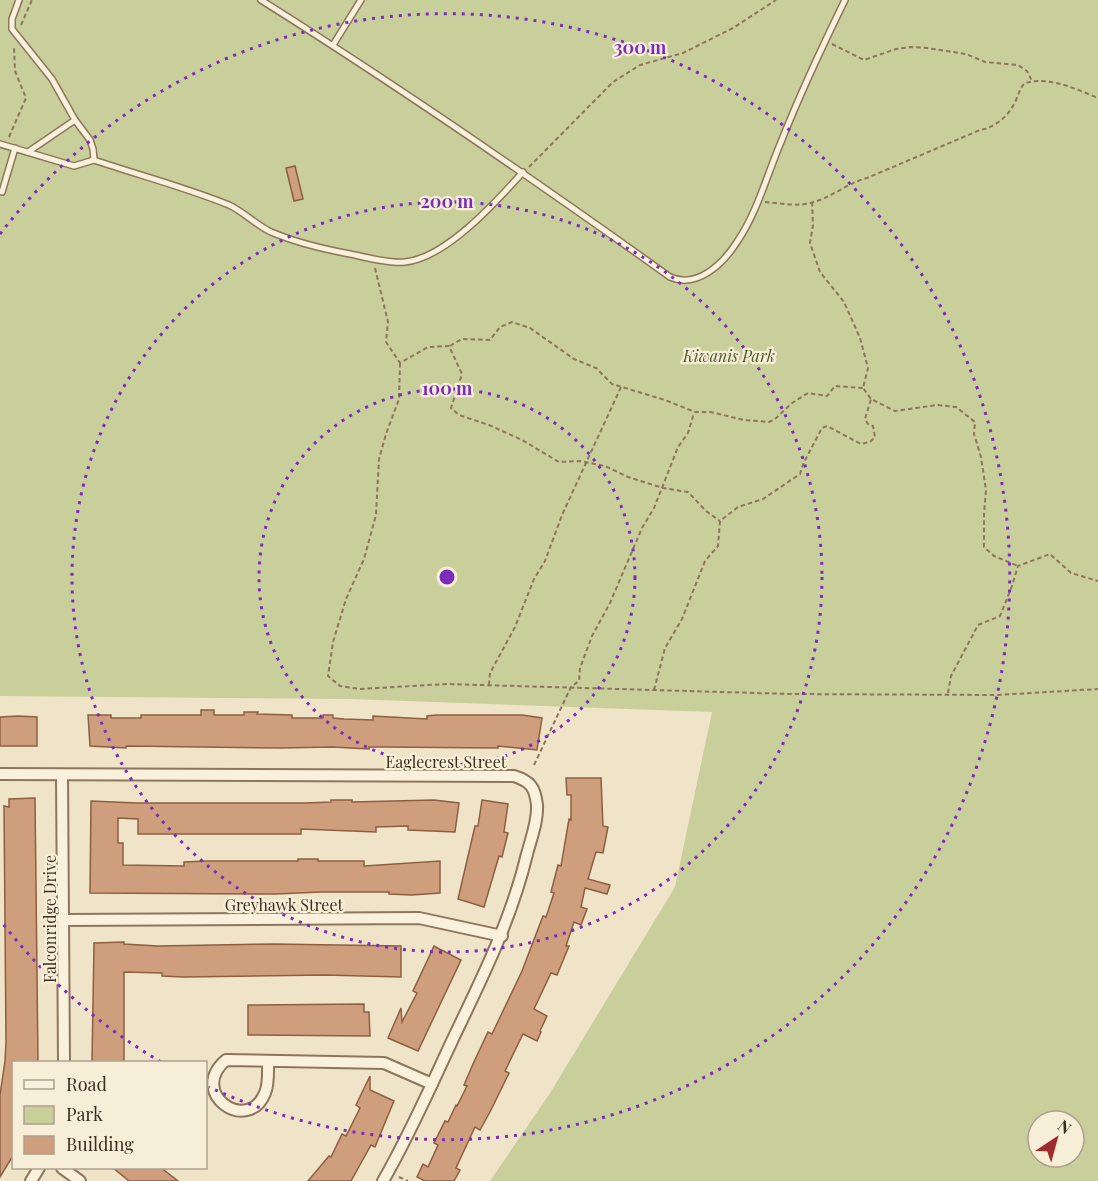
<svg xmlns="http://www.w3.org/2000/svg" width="1098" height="1181" font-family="'Playfair Display',serif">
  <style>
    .green { fill: #c9cf9b; fill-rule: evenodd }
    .building { fill: #cf9f7d; stroke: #8d5f41; stroke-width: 1.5 }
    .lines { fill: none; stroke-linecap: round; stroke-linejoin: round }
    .service-casing { stroke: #8d765c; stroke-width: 8 }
    .minor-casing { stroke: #8d765c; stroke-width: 14 }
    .path { stroke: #8d765c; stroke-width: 2; stroke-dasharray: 4.5 3; stroke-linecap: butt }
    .service { stroke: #faf1dc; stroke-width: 5 }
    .minor { stroke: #faf1dc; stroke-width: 10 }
    .ring { fill: none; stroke: #7b2cbf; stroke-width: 3; stroke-dasharray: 3 6 }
    .labels { text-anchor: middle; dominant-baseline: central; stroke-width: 4.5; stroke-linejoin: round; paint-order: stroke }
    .park-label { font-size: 16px; font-style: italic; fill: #4d5a26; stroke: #f7eed8 }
    .street-label { font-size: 16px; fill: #3d2e20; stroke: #f7eed8 }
    .centre { fill: #7b2cbf; stroke: #f7eed8; stroke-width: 3 }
    .ring-label { font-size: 18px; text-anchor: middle; font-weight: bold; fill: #7b2cbf; stroke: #f7eed8; stroke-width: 4.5; stroke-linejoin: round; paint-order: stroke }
  </style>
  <rect width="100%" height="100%" fill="#f0e4c8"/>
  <path class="green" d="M0,0h1098v1181h-608l60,-88 125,-206 37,-175 -362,-13 -350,-3zM1038,1121h36v36h-36z"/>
  <g class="building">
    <path d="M295,166l8,33 -9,2 -8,-33z"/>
    <path d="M201,710h13v5h30v-3h14l-1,2 35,1v3h31v-3h10v3l11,1 29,1v-4l54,3v-3l9,-1h86l20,3 -5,32 -39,-4v2l-115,-1h-14v2l-37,-2 -51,1 -155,-2v2l-36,-2 -2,-31h23v3h30v-3h60z"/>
    <path d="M18,716l19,1v29h-37v-29z"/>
    <path d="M566,778h35l2,48 5,1 -5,26 -7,-1 -8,27 22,6 -3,9 -22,-6 -4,19 6,2 -6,16 -7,-3 -8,24h3l-12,29 -6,-2 -17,36 13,7 -7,15 1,1 -4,9 -14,-7 -18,37 4,2 -18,37 -11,20 -5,-3 -19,41 4,2 -6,11h-29l-8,-4 6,-13 5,3 10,-22 -4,-2 11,-22 3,1 8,-17 1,1 10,-20 -3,-1 9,-21 15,-32 4,2 30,-63 21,-55 3,1 8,-24 -3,-1 7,-27 3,1 8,-47 2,1v-25h-4z"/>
    <path d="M35,798l3,264h-24v92l-14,23v-82l5,-34 1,-19 -2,-236 5,1v-8z"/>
    <path d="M331,800h21v2l82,-2 25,3 -4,29 -47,-2v-4l-32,1v5l-75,-3v5h-163v-15l-20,-1v25h5v22l61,1v-4l23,-1h91v-2h20v2h46v5l76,-5v32l-28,2 -23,-1v-2h-68l-45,2 -186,-1 1,-92 47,2h167l26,-1z"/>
    <path d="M482,800l26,4 -4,28 4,1 -6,24 -3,-1 -15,51 -26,-8 17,-73h3z"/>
    <path d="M124,942v2l34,2 116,-2 127,2v31l-77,-2 -140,2 -22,-1v-3l-38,-1v90h-32l2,-119z"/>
    <path d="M434,946l7,4v4l1,-4 19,10 -43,91 -30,-13 13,-30 1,14 15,-29 -4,-2z"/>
    <path d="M364,1004v8h5l1,24 -122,-1v-30z"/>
    <path d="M370,1076v14l24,11 -19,46 -4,-2 -20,36h-43l21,-25 2,1 11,-23 4,2 14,-28 -4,-3z"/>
    <path d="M112,1167h48l18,14h-49z"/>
  </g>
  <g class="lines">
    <defs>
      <g id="service">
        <path d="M19,0l-7,19v10l40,50 23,41 15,20 3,9 1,11"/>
        <path d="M261,0c140,88 275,181 409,277 27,12 53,-13 67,-35 20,-29 30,-67 44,-100 19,-48 41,-95 64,-142"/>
        <path d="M333,45l28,-45"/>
        <path d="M0,144l74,22 20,-6c44,15 91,27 135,45 15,7 27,20 42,27 26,11 52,17 79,22 15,3 40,10 55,8 41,-4 92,-61 118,-90"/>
        <path d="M28,152l47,-32"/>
        <path d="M2,192l13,-44"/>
      </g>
      <g id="minor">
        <path d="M0,774l514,2c16,5 21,11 23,29 1,16 -6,34 -10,49 -16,67 -46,126 -75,187 -22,47 -43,95 -69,140"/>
        <path d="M62,775l2,287"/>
        <path d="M64,920l355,-2 83,18"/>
        <path d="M268,1061c0,10 1,23 -3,32 -17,42 -78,0 -39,-33l158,3 48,21"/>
        <path d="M62,1168l18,13"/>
        <path d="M31,1181l8,-13"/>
      </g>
    </defs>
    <use href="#service" class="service-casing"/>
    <use href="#minor" class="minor-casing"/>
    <g class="path">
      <path d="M21,25l11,-25"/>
      <path d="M832,44l32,16 32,-11 15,-2 16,1 39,6 19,8 33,3 9,6 5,10"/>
      <path d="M9,137l17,-39 -11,-27 -1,-24"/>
      <path d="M529,167l84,-85 27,-17 43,-12 50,-25 43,-28"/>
      <path d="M765,202c13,1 27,4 39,2 23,-2 42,-21 63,-26l113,-48c16,-3 29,-14 36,-30 3,-7 4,-12 9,-17 24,-7 51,6 73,15"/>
      <path d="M812,202l1,23 -3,18 10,29 24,30 16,36 8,30 -5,20 8,11 24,12 42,-6 19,2 19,15 -1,12 7,23 5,33 -2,24v33l10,9 24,10"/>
      <path d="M375,268l13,54 -2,20 14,21 28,-16 21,-1 13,28 -11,34 8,7 30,10 33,15 37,22 21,-1 25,5 23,11 35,11 25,4 18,19 14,10"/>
      <path d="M450,346l12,-7 28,1 10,-13 12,-5 18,6 44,31 22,9 16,16 53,16 30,12h16l33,8 25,2 6,-3 17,-16 16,-10 19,3 8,-10 28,2"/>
      <path d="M400,363l-1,36 -13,35 -7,25 -3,56 -12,44 -18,40 -13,43 -5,34 12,10 20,3 86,-5 345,10 206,1 101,-6"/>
      <path d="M489,685l1,-12 25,-46 19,-48 11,-18 17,-46 59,-128"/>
      <path d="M654,690l11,-42 17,-29 23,-58 13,-15 2,-25 18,-14 25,-8 37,-25 4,-12 18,-34 5,-2 34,18 9,-2 5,-5 -2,-11 -5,-2 -3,-5 6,-20"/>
      <path d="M948,693l3,-17 27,-51 22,-9 12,-30 6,-20 32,-12 21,19 27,8"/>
      <path d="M534,765l37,-78 8,-6 1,-13 12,-32 18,-33 32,-75 12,-20 24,-61 10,-14 6,-20"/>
      <path d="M399,1177l9,4"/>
    </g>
    <use href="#service" class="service"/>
    <use href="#minor" class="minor"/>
  </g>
  <g class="ring">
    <circle cx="447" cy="577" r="188"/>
    <circle cx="447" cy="577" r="375"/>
    <path d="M161 1062A563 563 0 0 1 0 920M0 234A563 563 0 1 1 209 1087"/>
  </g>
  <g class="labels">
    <g class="park-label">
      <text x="729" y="355">Kiwanis Park</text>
    </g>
    <g class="street-label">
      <text x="446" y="761">Eaglecrest Street</text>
      <text x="284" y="904">Greyhawk Street</text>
      <text transform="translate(49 919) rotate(-90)">Falconridge Drive</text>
    </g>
  </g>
  <circle cx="447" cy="577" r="9" class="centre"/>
  <g class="ring-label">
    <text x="640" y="54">300 m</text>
    <text x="447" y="208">200 m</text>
    <text x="447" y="395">100 m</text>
  </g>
  <rect x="12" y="1061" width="195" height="108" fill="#f7eed8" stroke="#ada18e" stroke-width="1.5"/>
  <rect x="24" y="1080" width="30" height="9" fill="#faf1dc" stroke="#ada18e" stroke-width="1.5"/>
  <text x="66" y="1091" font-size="18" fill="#3d2e20">Road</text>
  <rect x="24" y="1106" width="30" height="18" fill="#c9cf9b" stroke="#ada18e" stroke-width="1.5"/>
  <text x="66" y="1121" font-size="18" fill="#3d2e20">Park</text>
  <rect x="24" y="1136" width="30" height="18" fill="#cf9f7d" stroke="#ada18e" stroke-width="1.5"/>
  <text x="66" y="1151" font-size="18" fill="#3d2e20">Building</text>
  <g transform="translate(1056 1139) rotate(36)"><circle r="28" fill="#f7eed8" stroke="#ada18e" stroke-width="1.5"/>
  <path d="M0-4.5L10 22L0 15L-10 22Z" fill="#9e2a2b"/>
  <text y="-9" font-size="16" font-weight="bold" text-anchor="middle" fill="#3d2e20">N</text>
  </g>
</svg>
